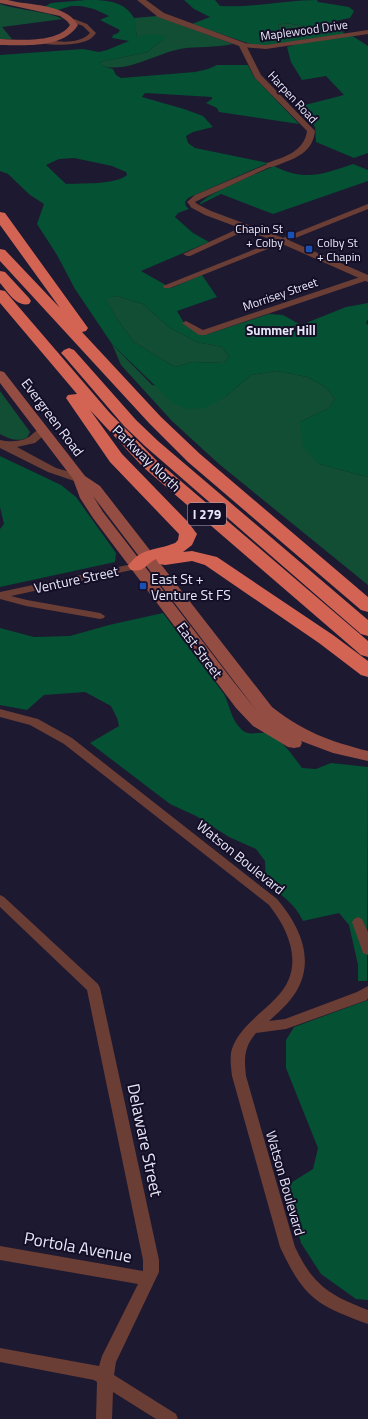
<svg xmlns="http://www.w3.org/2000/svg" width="368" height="1419" font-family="'Titillium Web',sans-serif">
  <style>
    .green { fill: #124e34 }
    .forest { fill: #055133; fill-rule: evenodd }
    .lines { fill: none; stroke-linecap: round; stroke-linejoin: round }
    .minor { fill: #6a3d35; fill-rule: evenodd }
    .tertiary { fill: #6a3d35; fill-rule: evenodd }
    .secondary { fill: #944d42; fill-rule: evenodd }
    .motorway { fill: #d36453; fill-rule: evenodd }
    .transit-dot { fill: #1a4fb4; stroke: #140f27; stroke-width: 1.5 }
    .labels { text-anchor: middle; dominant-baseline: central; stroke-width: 4; stroke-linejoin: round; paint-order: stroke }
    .far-street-label { font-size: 12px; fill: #e8e7f8; stroke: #140f27 }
    .far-poi-label { font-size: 12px; fill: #e8e7f8; stroke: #140f27; text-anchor: end }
    .far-neighbourhood-label { font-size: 13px; font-weight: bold; fill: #e8e7f8; stroke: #140f27 }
    .shield { fill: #140f27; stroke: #a8a6b9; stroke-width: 1 }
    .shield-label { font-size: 13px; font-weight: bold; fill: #e8e7f8 }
    .street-label { font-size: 14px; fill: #e8e7f8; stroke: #140f27 }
    .poi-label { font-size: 14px; fill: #e8e7f8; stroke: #140f27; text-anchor: start }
    .near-street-label { font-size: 17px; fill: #e8e7f8; stroke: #140f27 }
  </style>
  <rect width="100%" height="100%" fill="#1d1931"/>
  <g class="green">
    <path d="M0,4c21,7 43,6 63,15l-61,8 10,12h-12z"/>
    <path d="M157,16l76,28c-18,4 -36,2 -53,5 -25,5 -52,24 -78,17l-2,-4 48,-10 7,-7 9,-5 -27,-3 -3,-19z"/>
    <path d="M284,23l22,3 4,3c-9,8 -19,7 -30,4l-2,-5 1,-3z"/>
    <path d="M116,296l27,8 27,24 27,14 25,5 7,10 -5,6 -32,-1 -17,5 -41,-25 -17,-23 -12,-21z"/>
    <path d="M112,344l40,41 73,12 26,-22 26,-4 30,6 19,10 9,12 -6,9 -29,14 19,42 49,13v108l-149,-121 -47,-43 -51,-56z"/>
    <path d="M0,391l30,41 -3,6c-10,4 -18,1 -27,-4z"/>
  </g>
  <g class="forest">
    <path d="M86,0c18,0 38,0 48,18 2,5 2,13 3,19 9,-4 18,-3 28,-1l-1,4 -9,5 -7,7 -48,10 2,4 11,3 3,6 5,3 74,-6 13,-3 9,-4h31l6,12 45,47 -80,-12 -2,-4 -11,-5 6,-4v-2l-67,-4 -3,4 42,12 19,7 10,11 -20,5 -7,4 2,7 7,5 73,15 -80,35 -3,4 1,4 3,3 -11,4 -3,4 18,16 16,9 -68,29 30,17 31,-13 15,22 -40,14 7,12 24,11 61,-20 14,1 18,10 45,-18 22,-4v16l-2,4 2,2v152l-49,-13 -16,-17 -3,-25 29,-14 6,-9 -9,-12 -19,-10 -30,-6 -26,4 -26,22 -20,11 -18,1 -14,-6 -61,-59 -37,-55 -18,-34 -20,-31 7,-20 -14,-9 -22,-21 -8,-3v-116l83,-6 16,3 8,-2 22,-9 -17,-3 1,-3 5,-2 2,-3 -20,-10 9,-4 -15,-7 -13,-3h-10l-13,4 -14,-3 7,-4zM74,158l38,8 14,6 1,3c-12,10 -45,8 -61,9l-20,-19 13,-6zM116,296l27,8 27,24 27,14 25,5 7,10 -5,6 -32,-1 -17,5 -41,-25 -17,-23 -11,-20z"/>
    <path d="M184,0h31l5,6c33,2 65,-6 97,-6l1,2 31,5 5,4 -4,7 -15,3 10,14 -80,11h-9l-64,-22 18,-7 -16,-8zM284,23l22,3 4,3c-9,8 -19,7 -30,4l-2,-5 1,-3z"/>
    <path d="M351,35l17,11v107l-14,5 -38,-16 -1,-15 -18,-20 47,-12 -18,-19 -24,4 -11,-18 -4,-15 16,-5z"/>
    <path d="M353,164l15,6v11l-95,33 -52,-20 -22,11c5,-11 62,-33 75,-39 31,16 49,8 79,-2z"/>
    <path d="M0,456l61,29 15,12 40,56 -1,9 -115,25v-58l4,-5 -4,-17z"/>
    <path d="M163,613l61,81c6,12 7,26 18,36 7,6 16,2 24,3 15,4 27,23 36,35l14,1 15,-6 37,4 -1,214h-9v-16l-9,-40 -10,-12 -36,8c-8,-17 -21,-26 -37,-37l-1,-23 -9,-12 -27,-12 -33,-21 -26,-12 -80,-61 29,-17 -2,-8 -6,-12 -26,-14 -41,3 -17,15 -27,-5v-77l34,9 36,-1 39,-11z"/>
    <path d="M368,1000v300l-12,-1 -35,-25 -20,-31 -10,-40 -2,-19 24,-15 5,-21 -32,-80v-28l8,-13z"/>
  </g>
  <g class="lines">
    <g class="minor">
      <path d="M74,19l13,5 9,9c-3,4 -5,6 -10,8 -10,4 -41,6 -50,0l3,-2c15,2 39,7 51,-6l-7,-7 -11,-4 -1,-1z"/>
      <path d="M368,30v4l-102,15 -24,-2 -3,-2 3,-2 24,2z"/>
      <path d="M270,163l3,2 -1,1 -71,33 -6,3 4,4 -1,2h-6l-5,-6 8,-7z"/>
      <path d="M368,204v5l-198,79h-6l-1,-2z"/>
      <path d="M244,226h3l4,2 -61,28h-3l-4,-2z"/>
      <path d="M363,276h5v4l-163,55h-6l-17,-12 4,-2 17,9z"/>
      <path d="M137,563l4,1 1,2 -1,2 -130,28 16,4 73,13 5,3 -1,2 -4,1 -74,-13 -26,-7v-7z"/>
      <path d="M0,709l38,10 34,19 205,161c22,26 39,60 19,93 -7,11 -17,20 -27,29l16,-2 72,-27 11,-6v12l-1,2 -81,29 -30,4c-12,14 -12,25 -10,43l49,171c18,38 34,48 73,63v14c-52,-19 -64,-26 -88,-77l-48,-171c-1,-10 -3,-21 1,-30 9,-21 28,-32 43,-48 29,-29 15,-65 -7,-93l-205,-161 -34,-19 -30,-8z"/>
      <path d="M0,895l4,2 94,87 2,4 59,272v12l-43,90 -2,13 62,39 2,5h-22l-43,-27 -1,27h-16l1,-37 -3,-2 -94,-18v-14l99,18 3,-10 36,-72 -138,-24v-14l143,25v-11l-56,-270 -87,-83z"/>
      <path d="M358,917l4,2 6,13v23l-5,-2 -1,-3 -10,-28 2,-3z"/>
    </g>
    <g class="tertiary">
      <path d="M137,0h9l18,13 81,30 16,32 54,56c-2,19 -16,26 -32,32 -6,2 -11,5 -16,4l-1,-2 1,-2c17,-6 37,-11 40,-32l-52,-53 -16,-32 -81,-29z"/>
      <path d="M195,203l16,8 75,28 82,36v7l-88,-39 -75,-28 -13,-7 -2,-2 2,-2z"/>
      <path d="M43,428l4,1 2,2 -14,12 -18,4 39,21 28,8 2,3 -2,3 -4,1 -32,-11 -48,-24v-8c9,2 21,2 29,-3 5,-4 8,-8 14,-9z"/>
    </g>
    <g class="secondary">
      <path d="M0,0h8c22,6 57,3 70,25 -15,24 -53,20 -78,20v-6c20,1 58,4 70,-14l-3,-4 -7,-5 -55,-12 -5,-1z"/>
      <path d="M0,371l4,1 81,104 15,10 172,221c32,25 57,34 96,44v10l-35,-8 -32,-12 1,2 -2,4 -6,1 -6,-1 -35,-21 -17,-18 -143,-190 -13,-20 -7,-19 -73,-96zM93,496l163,214 -23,-29 -130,-169z"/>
    </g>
    <g class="motorway">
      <path d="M0,212l5,1 83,115 -2,3 -4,1 79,85 39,37 168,143v15l-7,-2 -173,-148 -39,-39 -149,-162v-12l5,1 55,58 -60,-83z"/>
      <path d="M0,271l5,1 24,26 2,3 -2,3c-13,3 -21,-12 -29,-21z"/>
      <path d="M0,290l5,1 104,121 46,47 213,182v16l-7,-2 -218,-188 -53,-57 32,44 66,68 9,12 -5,11 -9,7 9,-1 25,6 116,78 35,26v16l-7,-2 -42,-32 -114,-78 -13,-4 -27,4 -6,-1 -3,-5c-11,5 -11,14 -25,11l-3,-4c13,-19 28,-15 47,-23l3,-3 1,-6 -69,-72 -44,-64 2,-3 9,-1 -77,-91z"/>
      <path d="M69,348l5,2 62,70 22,21 210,179v16l-7,-2 -215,-187 -22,-21 -60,-70 -3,-3 3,-3z"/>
    </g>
  </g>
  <g class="transit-dot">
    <rect x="287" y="231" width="8" height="8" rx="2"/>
    <rect x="305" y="245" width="8" height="8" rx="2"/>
    <rect x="139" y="582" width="8" height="8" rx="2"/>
  </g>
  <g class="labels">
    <g class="far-street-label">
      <text transform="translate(304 30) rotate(-8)">Maplewood Drive</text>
      <text transform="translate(293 97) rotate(47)">Harpen Road</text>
      <text transform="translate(280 294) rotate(-19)">Morrisey Street</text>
    </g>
    <g class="far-poi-label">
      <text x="283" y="228">Chapin St<tspan x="283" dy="14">+ Colby</tspan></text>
      <text x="317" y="242" text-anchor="start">Colby St<tspan x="317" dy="14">+ Chapin</tspan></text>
    </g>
    <g class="far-neighbourhood-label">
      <text x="281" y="330">Summer Hill</text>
    </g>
    <rect class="shield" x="188" y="503" width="38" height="22" rx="3"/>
    <g class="shield-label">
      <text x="207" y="514">I 279</text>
    </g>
    <g class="street-label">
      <text transform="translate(53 417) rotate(53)">Evergreen Road</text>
      <text transform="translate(147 458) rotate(44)">Parkway North</text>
      <text transform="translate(76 579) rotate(-12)">Venture Street</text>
      <text transform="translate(200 650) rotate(53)">East Street</text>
      <text transform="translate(241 857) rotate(39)">Watson Boulevard</text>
      <text transform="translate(286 1183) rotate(74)">Watson Boulevard</text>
    </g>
    <g class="poi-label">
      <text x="151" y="578">East St +<tspan x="151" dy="16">Venture St FS</tspan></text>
    </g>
    <g class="near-street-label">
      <text transform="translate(145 1140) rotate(78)">Delaware Street</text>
      <text transform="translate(78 1247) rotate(10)">Portola Avenue</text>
    </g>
  </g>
</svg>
